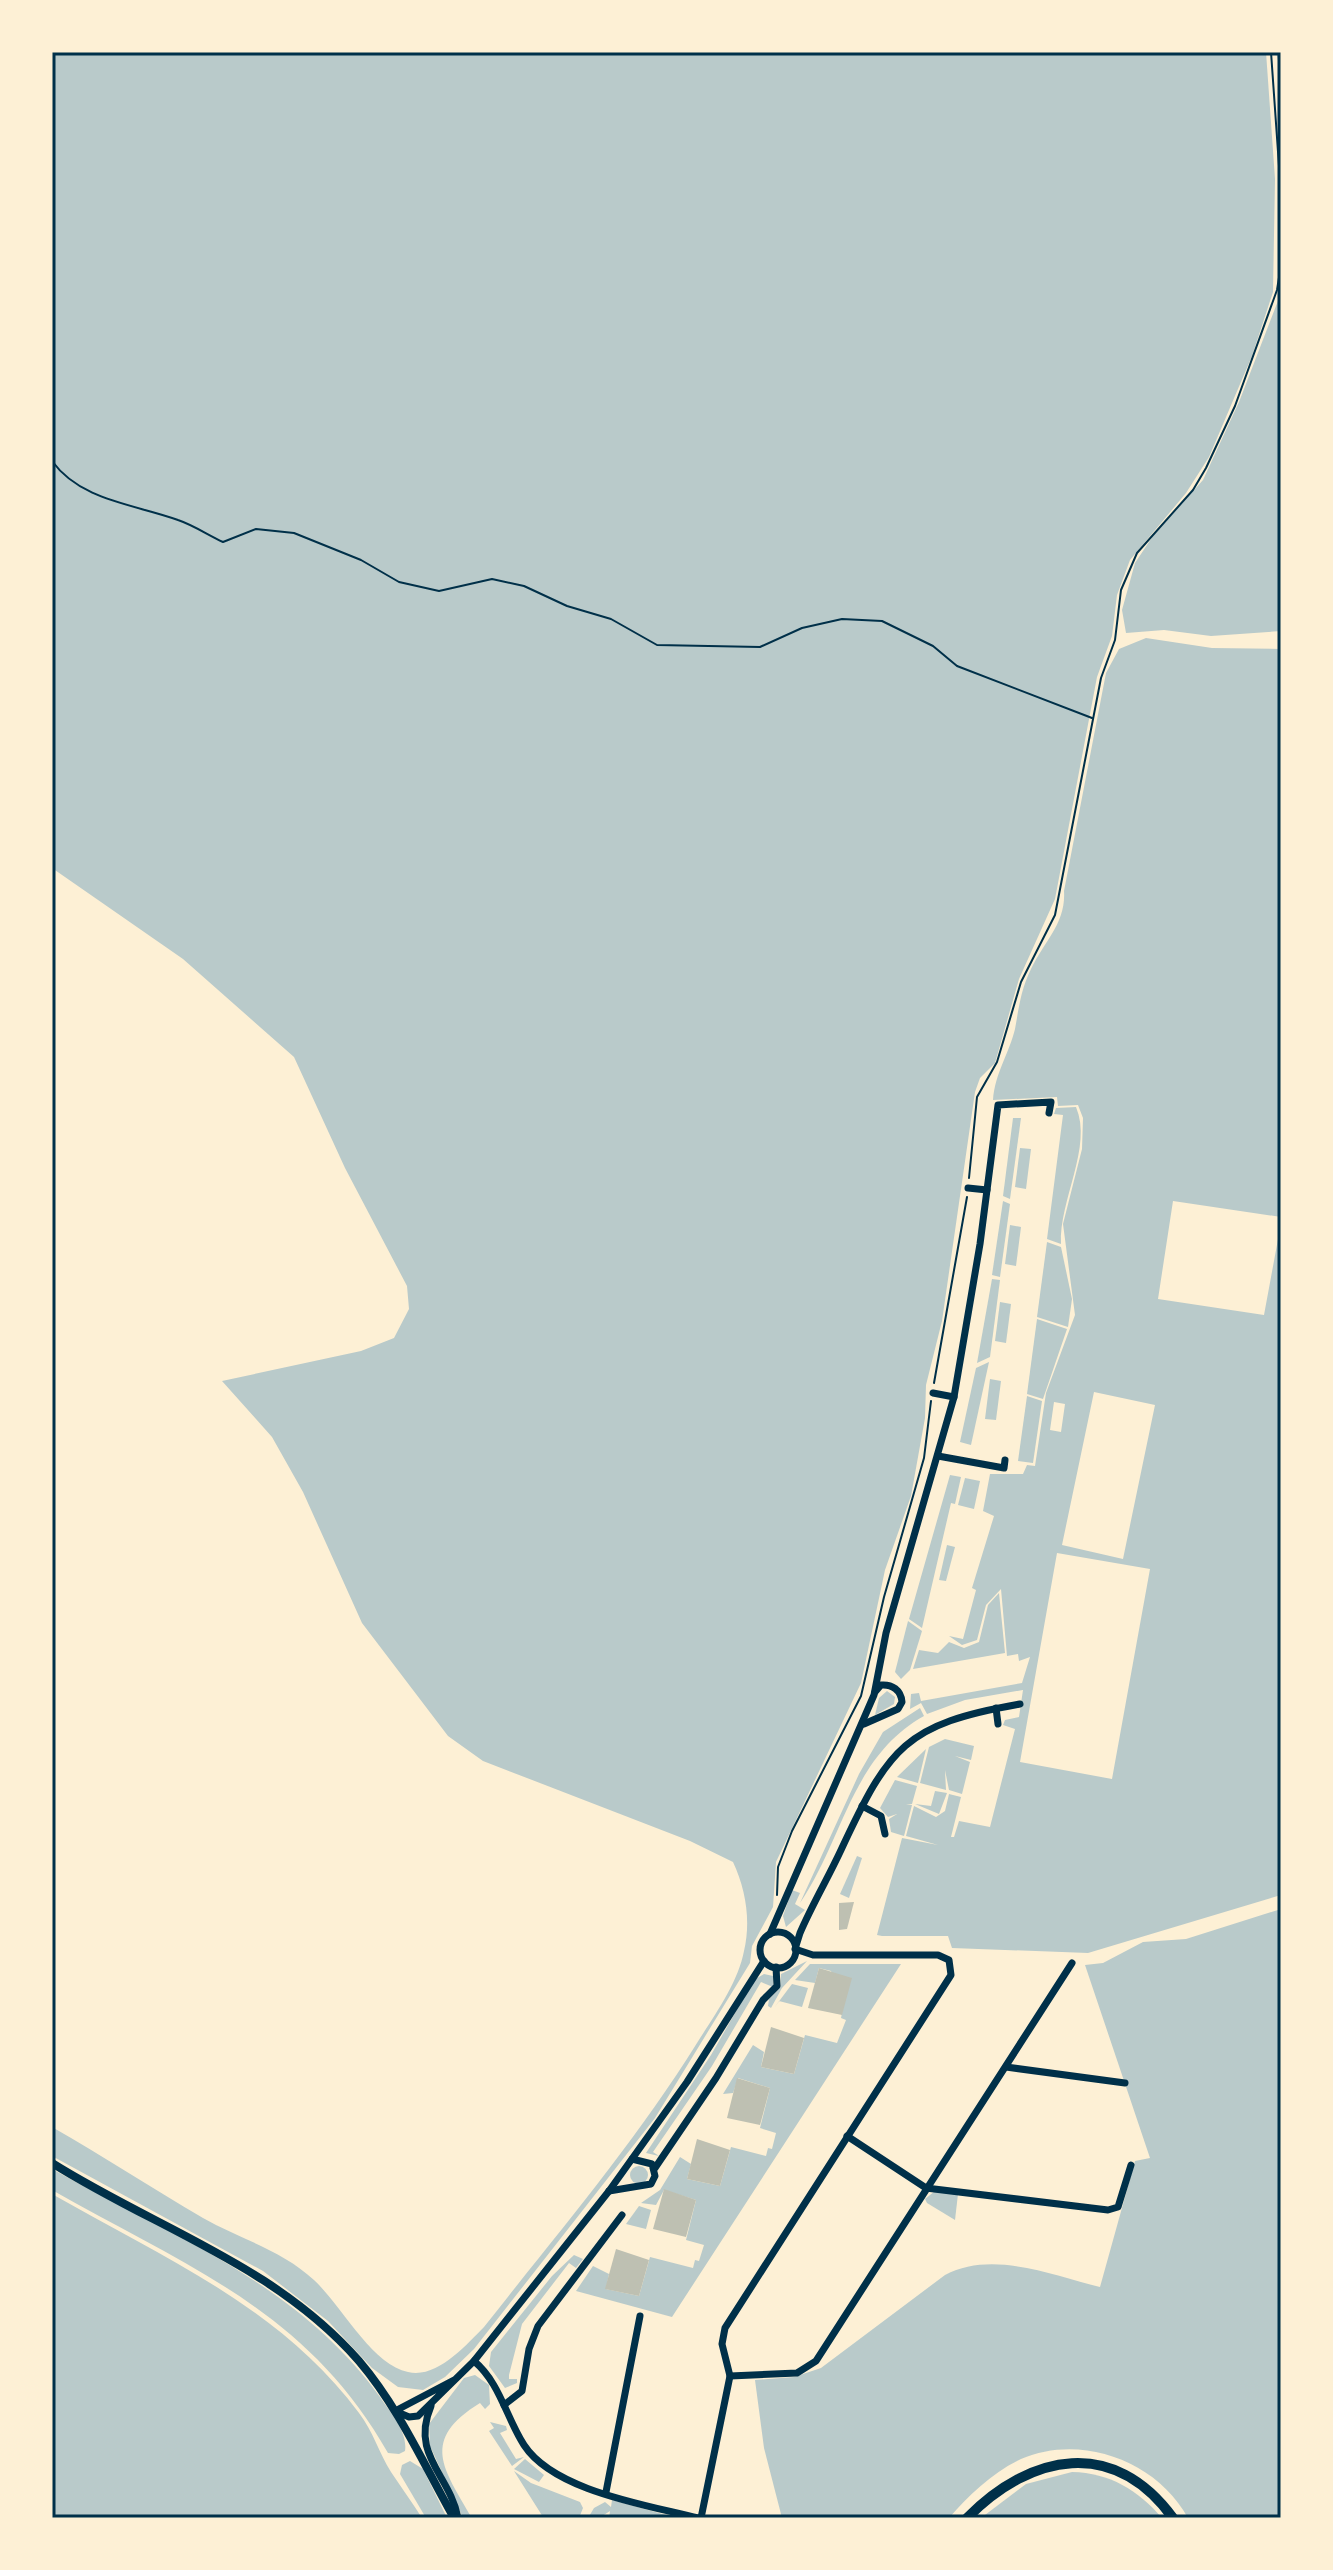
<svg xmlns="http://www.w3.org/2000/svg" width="1333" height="2570" font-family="'Nunito Sans',sans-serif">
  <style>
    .green { fill: #b9caca; fill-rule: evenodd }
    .building { fill: #bec0b2 }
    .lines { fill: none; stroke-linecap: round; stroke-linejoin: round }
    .path { stroke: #003049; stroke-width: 2 }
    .minor { stroke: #003049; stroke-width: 7 }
    .tertiary { stroke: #003049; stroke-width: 8 }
    .primary { stroke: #003049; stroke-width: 10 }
    .neatline { fill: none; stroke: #003049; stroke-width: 3 }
  </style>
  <rect width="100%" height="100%" fill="#fdf0d5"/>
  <g class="green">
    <path d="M52,52h1214l9,127 -2,113 -21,64 -43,101 -23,36 -56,67 -13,35 -5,41 -15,41 -42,222 -36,80 -24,84 -15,15 -5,14 -33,229 -16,64 -1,33 -14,78 -26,74 -24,113 -85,179 -3,45 -21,39 -2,17 -95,155 -181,231 -29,28 -22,13 -25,-3 -26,-19 -44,-47 -65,-50 -211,-115v-29c51,29 100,61 151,91 37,21 79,32 111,62 27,25 58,85 94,92 29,7 58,-27 76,-45 73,-93 150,-183 213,-284 17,-27 41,-60 47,-92 7,-30 2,-61 -11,-89l-43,-21 -207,-80 -35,-25 -86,-113 -59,-131 -31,-55 -50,-56 139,-30 33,-13 15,-29 -2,-23 -62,-118 -51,-111 -111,-98 -131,-91z"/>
    <path d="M1276,52h5v121l-2,-108z"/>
    <path d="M1281,293v338l-70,5 -47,-6 -38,3 -4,-23 13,-47 18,-27 50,-56 36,-78z"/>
    <path d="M1146,638l66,10 69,1v568l-108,-16 -15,98 106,16 17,-92v672l-193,58 -136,-5 -4,-12h-66l-5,-1 25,-97 36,7 -32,-9 8,-30 22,11 9,-6 4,-17 12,3 -10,40h3l5,-16 31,6 25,-98 -12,-4 2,-5 14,-3 4,-27 -58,10 -38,14 -6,-11 -11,6 1,-15 8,-1 2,8 101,-18 8,-26 -11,4 -1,-7 -11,2 -6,-67 -15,16 -9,35 -15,5 -13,-9 14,3 13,-49 -4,-2 22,-72 -11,-5 7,-37h33l4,-9 8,1 11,-73 29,-78 -12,-91 19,-75 1,-31 -5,-13 -20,1 -1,-9 -64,3c2,-27 16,-46 22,-71 4,-22 6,-40 16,-60 14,-29 35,-46 33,-78l42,-218 13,-24zM1094,1392l61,13 -32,154 -61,-14zM1054,1402l11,2 -4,28 -11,-2zM1057,1553l93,16 -38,210 -92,-17z"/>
    <path d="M1076,1107c17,40 -17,93 -15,137l-14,-5 16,-124 -9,-1 2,-6z"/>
    <path d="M1013,1118h8l-11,81 -7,-3z"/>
    <path d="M1020,1148l11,1 -5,40 -11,-2z"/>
    <path d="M1003,1201l7,3 -10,73 -8,-2z"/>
    <path d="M1010,1225l11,2 -5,39 -11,-2z"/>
    <path d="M1047,1242l14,5 11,52 -4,28 -31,-10z"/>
    <path d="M992,1279l8,1 -10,77 -13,6z"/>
    <path d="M1000,1302l11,2 -5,39 -11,-2z"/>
    <path d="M1037,1319l30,10 -24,70 -16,-5z"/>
    <path d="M989,1362l-18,83 -11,-3 16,-74z"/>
    <path d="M990,1379l11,2 -5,39 -11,-1z"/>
    <path d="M1027,1396l15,5 -9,62 -15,-2z"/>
    <path d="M950,1475l11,2 -6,27 -4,-1 -29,125 -13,-9z"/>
    <path d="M965,1478l15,3 -6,28 -16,-4z"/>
    <path d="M947,1545l8,2 -9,34 -7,-1z"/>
    <path d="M999,1593l6,60 -92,16 6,-19 19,3 11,-11 15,6 15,-6 9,-37z"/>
    <path d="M908,1621l14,10 -12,39 -9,9 -6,-7z"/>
    <path d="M887,1691l8,6 -1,7 -19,11 4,-17z"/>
    <path d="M920,1708l4,8c-73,41 -80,122 -124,187l59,-129 24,-42z"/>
    <path d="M945,1739l29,7 -3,14 -16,-4 15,6 -8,32 -13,-4 -4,-20 1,20 -26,-7 9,-36z"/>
    <path d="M926,1749l-8,34 -21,-6z"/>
    <path d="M895,1780l22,6 -5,18 -6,1h6l-8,31 -13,-4 -2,-13 8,-5 -9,3 -8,-9z"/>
    <path d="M935,1791l12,2 -8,21 -24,-10 16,2z"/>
    <path d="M857,1856l5,2 -13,40 -9,-4z"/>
    <path d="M792,1890l8,3 -5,11 10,6 -19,17 -3,-11z"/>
    <path d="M1281,1909v609h-93c-31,-57 -107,-85 -167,-59 -28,13 -52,36 -72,59h-167l-18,-70 -9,-68 39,-3 27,-9 124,-93c47,-25 107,0 155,12l35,-126 15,-3 -65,-193 18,-2 40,-21 43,-3z"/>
    <path d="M807,1961l-25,27 -11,20 -3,-2 1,-7 11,-11 1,-14z"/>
    <path d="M810,1964h91l-229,353 -96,-26 17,-25 16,8 -3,15 33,7 11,-39 43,11 2,-8 4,1 5,-16 -18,-5 10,-40 -32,-10 -8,15 -15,-2 19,-13 20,-33 11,7 -4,15 33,7 11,-39 35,9 2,-8 4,1 4,-16 -16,-5 10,-40 -32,-10 -5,15 -10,1 30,-49 11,7 -3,15 33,7 11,-39 32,8 9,-23 -5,-2 2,-10 -12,-37 -12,-3 -4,15 -20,-3z"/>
    <path d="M764,1974l9,2v11l-12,-5 -49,84 -59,86 6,4 -13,-3 65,-98 43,-75z"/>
    <path d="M792,1984l16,4 -6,19 -23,-6 -5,7z"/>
    <circle cx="639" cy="2175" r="9"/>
    <path d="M52,2169c118,66 246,114 328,228 10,15 28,35 25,54l-6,3 -11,-1c-81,-143 -201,-186 -336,-263z"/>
    <path d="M935,2191l23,3 -3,26 -28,-17 -2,-4z"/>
    <path d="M52,2194c112,64 228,113 307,219 14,18 20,40 32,59 10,15 21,30 31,46h-370z"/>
    <path d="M639,2206l12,4 -5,19 -20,-5z"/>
    <path d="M574,2255l9,4 -7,9 -7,-5 -47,61 -13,51v4h8v4l-12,5 -16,-22 2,-14 61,-76z"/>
    <path d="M475,2375l14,10 1,19 -5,5 -5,-6c-60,37 -37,65 -8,115h-9l-33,-72 -1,-22 35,-46z"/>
    <path d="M490,2422l16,4 1,4 -7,3 16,26 8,-2 -12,9 -23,-35 5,-3z"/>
    <path d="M525,2459l19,16 -5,7 -25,-13z"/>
    <path d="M410,2461l13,8 24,49h-21l-26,-44 2,-9z"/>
    <path d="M514,2471l17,12 49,19 3,6 -4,10 -36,-1z"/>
    <path d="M1072,2472c38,1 66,18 90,46h-181l45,-34z"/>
    <path d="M612,2500l65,18h-68l1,-7 -11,7h-11l6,-10 11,-6 6,5z"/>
  </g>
  <g class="building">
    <path d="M854,1902l-7,27 -8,1v-27z"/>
    <path d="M819,1968l33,10 -10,37 -34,-7z"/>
    <path d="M771,2027l33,11 -10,36 -33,-7z"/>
    <path d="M737,2078l33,10 -10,37 -33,-7z"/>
    <path d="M697,2139l33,11 -10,36 -33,-7z"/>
    <path d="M664,2189l32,11 -10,37 -33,-8z"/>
    <path d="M616,2249l33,11 -10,36 -34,-7z"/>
  </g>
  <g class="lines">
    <g class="path">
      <path d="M52,461c29,40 82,43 126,59 15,5 30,15 45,22l33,-13 38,4 67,27 38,22 40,9 53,-12 32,7 43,20 44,13 46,26 103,2 42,-19 40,-9 40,2 51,25 24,20 135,52"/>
      <path d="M969,1178l8,-81 20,-35 24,-80 34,-67 46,-237 14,-38 6,-50 16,-37 56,-63 13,-22 29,-62 42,-116 4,-25 -2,-99 -8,-114"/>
      <path d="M934,1383l33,-186"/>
      <path d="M777,1895l1,-28 14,-36 69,-135 23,-99 40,-139 7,-57"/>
    </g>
    <g class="minor">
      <path d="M968,1188l19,2"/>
      <path d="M933,1393l21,4"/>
      <path d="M938,1456l66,12 1,-8"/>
      <path d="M996,1708l2,16"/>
      <path d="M864,1724l34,-15 4,-7c-1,-12 -10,-18 -21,-17l-6,7"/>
      <path d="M862,1806l19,10 4,18"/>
      <circle cx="778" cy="1950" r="18"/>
      <path d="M770,1934l104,-239 12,-62 68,-236 26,-153 18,-139 53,-3 -2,11"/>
      <path d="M1006,2067l119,16"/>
      <path d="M847,2136l79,52 182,22 10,-3 13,-42"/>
      <path d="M655,2168l61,-90 47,-78 14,-14 -1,-19"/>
      <path d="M609,2191l42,-7 4,-8 -3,-12 -20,-5"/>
      <path d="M474,2361c26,22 32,56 50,84 30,46 123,60 174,73"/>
      <path d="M730,2376l67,-3 19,-12 256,-398"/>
      <path d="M454,2380l-59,31 14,6 9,-1 56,-55 135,-170 78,-109 77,-121"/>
      <path d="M504,2405l18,-14 7,-42 9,-23 84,-111"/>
      <path d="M431,2406c-21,49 19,69 27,112"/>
      <path d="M606,2492l34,-176"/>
      <path d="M701,2518l29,-142 -8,-32 3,-16 226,-353 -2,-15 -11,-5h-125l-18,-6 5,-16c12,-28 28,-55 41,-83 48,-103 64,-126 179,-146"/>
    </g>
    <path class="tertiary" d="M52,2163c105,66 223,102 307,198 40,47 65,104 95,157"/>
    <path class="primary" d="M967,2518c64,-65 147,-81 206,0"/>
  </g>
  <rect width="1333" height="2570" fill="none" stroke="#fdf0d5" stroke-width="108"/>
  <rect x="54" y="54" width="1225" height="2462" class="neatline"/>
</svg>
